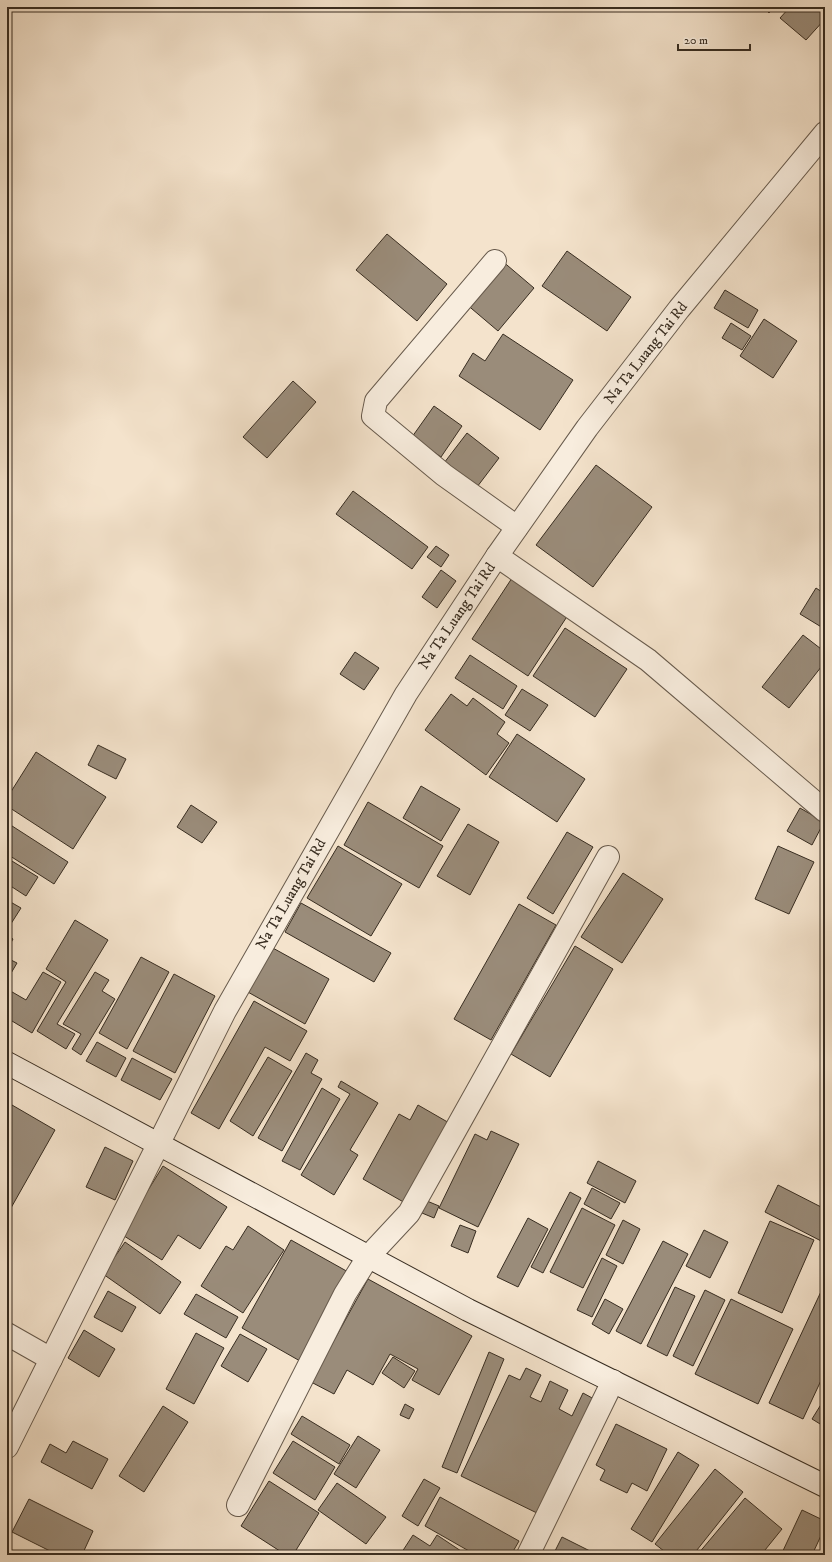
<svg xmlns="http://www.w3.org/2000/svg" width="832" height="1562" font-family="'IM FELL DW Pica',serif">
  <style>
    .building { fill: #9a8c7a; stroke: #382d21 }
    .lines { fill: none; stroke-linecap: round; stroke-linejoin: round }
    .minor-casing { stroke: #675a4c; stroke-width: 24 }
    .secondary-casing { stroke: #382d21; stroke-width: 24 }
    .minor { stroke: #f8edde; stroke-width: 22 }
    .secondary { stroke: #f8edde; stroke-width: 22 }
    .labels { text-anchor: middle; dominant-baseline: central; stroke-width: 3.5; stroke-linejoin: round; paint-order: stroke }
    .street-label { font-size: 15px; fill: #382d21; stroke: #f8edde }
  </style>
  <rect width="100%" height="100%" fill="#f4e3cc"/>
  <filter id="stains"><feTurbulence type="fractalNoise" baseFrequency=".005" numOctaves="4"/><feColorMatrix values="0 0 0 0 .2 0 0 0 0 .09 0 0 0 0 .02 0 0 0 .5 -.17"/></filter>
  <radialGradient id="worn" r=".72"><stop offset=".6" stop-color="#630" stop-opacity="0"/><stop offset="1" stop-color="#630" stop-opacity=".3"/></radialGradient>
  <g class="building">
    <path d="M763,7h11l-5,6z"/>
    <path d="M790,7h35v12l-19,21 -26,-22z"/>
    <path d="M387,234l60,50 -30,37 -61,-51z"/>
    <path d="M567,251l64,46 -24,34 -65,-45z"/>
    <path d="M501,260l33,28 -36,43 -33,-28z"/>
    <path d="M725,290l33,20 -10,18 -34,-20z"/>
    <path d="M764,319l33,22 -24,37 -33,-22z"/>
    <path d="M731,323l20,13 -9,14 -20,-12z"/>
    <path d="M503,334l70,46 -33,50 -81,-54 14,-23 12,8z"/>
    <path d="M293,381l23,21 -49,56 -24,-21z"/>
    <path d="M434,406l28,20 -21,31 -29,-20z"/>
    <path d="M467,433l32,25 -22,29 -33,-24z"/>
    <path d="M596,465l56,42 -59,80 -57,-42z"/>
    <path d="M353,491l75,56 -16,22 -76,-55z"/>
    <path d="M436,546l13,9 -8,12 -14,-10z"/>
    <path d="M441,570l15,11 -19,27 -15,-11z"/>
    <path d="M514,575l56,37 -42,64 -56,-37z"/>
    <path d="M825,577v12l-5,-3z"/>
    <path d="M816,588l9,6v31l-2,3 -23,-14z"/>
    <path d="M565,628l62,41 -32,48 -62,-41z"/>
    <path d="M803,635l22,17v10l-36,46 -27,-21z"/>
    <path d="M355,652l24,16 -15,22 -24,-16z"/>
    <path d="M470,655l47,31 -14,23 -48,-31z"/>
    <path d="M522,689l26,16 -18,26 -25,-16z"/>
    <path d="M451,694l16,12 6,-8 32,24 -8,12 12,9 -23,32 -61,-45z"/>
    <path d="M517,734l68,45 -28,43 -68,-45z"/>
    <path d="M98,745l28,14 -10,20 -28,-14z"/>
    <path d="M36,752l70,45 -33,52 -66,-43v-8z"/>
    <path d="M421,786l39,23 -19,32 -38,-23z"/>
    <path d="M368,802l75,44 -24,42 -75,-43z"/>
    <path d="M191,805l26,17 -15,21 -25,-16z"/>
    <path d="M800,808l24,14 -12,23 -25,-14z"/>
    <path d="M9,824l59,38 -14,22 -47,-30v-27z"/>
    <path d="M468,824l31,18 -29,53 -33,-19z"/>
    <path d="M567,832l26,15 -40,67 -26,-16z"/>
    <path d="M338,846l64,38 -31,52 -64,-38z"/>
    <path d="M778,846l36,16 -25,52 -34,-15z"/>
    <path d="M7,858l31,19 -12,19 -17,-11 -2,3z"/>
    <path d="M623,873l40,26 -41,64 -41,-26z"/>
    <path d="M7,900l14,8 -14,22z"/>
    <path d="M301,903l90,50 -17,29 -89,-50z"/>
    <path d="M519,904l37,21 -65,115 -37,-21z"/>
    <path d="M75,920l33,20 -51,84 18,10 -9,15 -29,-18 29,-49 -20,-13z"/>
    <path d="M7,935l6,4 -6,11z"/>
    <path d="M575,946l38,23 -63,108 -39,-23z"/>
    <path d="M271,947l58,32 -24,45 -59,-33z"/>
    <path d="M141,957l28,15 -42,77 -28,-16z"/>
    <path d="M7,958l10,5 -10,17z"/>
    <path d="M43,972l18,10 -29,51 -25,-15v-29l19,11z"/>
    <path d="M95,972l14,8 -7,11 13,8 -34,56 -9,-6 9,-15 -18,-10z"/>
    <path d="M174,974l41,22 -40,77 -42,-22z"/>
    <path d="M254,1001l53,30 -17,30 -25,-14 -46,82 -28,-16z"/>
    <path d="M97,1042l29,16 -10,19 -30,-16z"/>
    <path d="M306,1053l12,7 -7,13 11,6 -40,72 -24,-13z"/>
    <path d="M268,1057l24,14 -39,65 -23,-15z"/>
    <path d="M132,1058l40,21 -12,21 -39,-20z"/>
    <path d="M341,1081l37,22 -28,47 8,5 -24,40 -33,-20 49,-81 -12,-7z"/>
    <path d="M322,1088l18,11 -40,71 -18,-9z"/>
    <path d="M12,1105l43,25 -48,85v-102z"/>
    <path d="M418,1105l33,19 -44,80 -44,-25 36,-65 11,6z"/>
    <path d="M491,1131l28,13 -41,83 -39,-19 36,-74 12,6z"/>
    <path d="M105,1147l28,14 -18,39 -29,-13z"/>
    <path d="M598,1161l38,20 -11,22 -38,-20z"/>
    <path d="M163,1166l64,41 -27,42 -22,-14 -16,25 -41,-26z"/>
    <path d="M778,1185l47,24v34l-60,-31z"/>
    <path d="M592,1188l28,15 -9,16 -27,-15z"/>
    <path d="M570,1192l11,6 -38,75 -12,-6z"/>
    <path d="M427,1201l12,5 -5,12 -12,-5z"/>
    <path d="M582,1208l33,17 -32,63 -33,-16z"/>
    <path d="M528,1218l20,11 -30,58 -21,-10z"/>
    <path d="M623,1220l17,9 -17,35 -17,-9z"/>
    <path d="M770,1221l44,19 -32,73 -44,-20z"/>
    <path d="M460,1225l16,6 -8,22 -17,-7z"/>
    <path d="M248,1226l36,24 -41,63 -42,-27 25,-40 7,4z"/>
    <path d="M704,1230l24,12 -18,36 -24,-12z"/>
    <path d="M291,1240l59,33 -50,88 -58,-33z"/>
    <path d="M663,1241l25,13 -47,90 -25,-13z"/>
    <path d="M125,1242l56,40 -21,32 -57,-40z"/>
    <path d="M602,1258l15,8 -25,51 -15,-7z"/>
    <path d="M368,1279l104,57 -33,59 -27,-15 6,-11 -28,-15 -17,31 -26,-15 -13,24 -23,-12z"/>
    <path d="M825,1283v89l-22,47 -34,-16z"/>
    <path d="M675,1287l20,9 -28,60 -20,-10z"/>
    <path d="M705,1290l20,10 -32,66 -20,-10z"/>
    <path d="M108,1291l28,16 -14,25 -28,-15z"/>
    <path d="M196,1294l42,23 -12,21 -42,-24z"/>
    <path d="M605,1299l18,10 -14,25 -17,-10z"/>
    <path d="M731,1299l62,30 -35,75 -63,-30z"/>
    <path d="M84,1330l31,19 -16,28 -31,-19z"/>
    <path d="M196,1333l28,15 -30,56 -28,-15z"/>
    <path d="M240,1334l27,15 -19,33 -27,-16z"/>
    <path d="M489,1352l15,7 -47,114 -15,-6z"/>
    <path d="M393,1357l22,14 -11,17 -22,-15z"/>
    <path d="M526,1368l15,7 -11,22 11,5 9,-21 18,9 -9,19 13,7 11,-23 11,6 -55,115 -78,-38 48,-101 11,5z"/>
    <path d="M825,1398v29l-13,-8z"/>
    <path d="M405,1404l9,5 -5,10 -9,-4z"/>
    <path d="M163,1406l25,16 -44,70 -25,-16z"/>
    <path d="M302,1416l48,29 -11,19 -48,-30z"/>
    <path d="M616,1424l51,25 -20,42 -15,-8 -5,10 -27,-13 5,-10 -9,-5z"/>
    <path d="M358,1436l22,14 -24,38 -22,-14z"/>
    <path d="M73,1441l35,18 -16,30 -51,-27 9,-18 16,9z"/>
    <path d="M293,1441l42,26 -20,33 -42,-27z"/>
    <path d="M678,1452l21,13 -47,77 -21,-13z"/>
    <path d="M715,1469l28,23 -50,63h-24l-14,-11z"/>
    <path d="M424,1479l16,9 -22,38 -16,-10z"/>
    <path d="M269,1481l50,32 -26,42h-7l-45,-29z"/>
    <path d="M337,1483l49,34 -20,27 -48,-34z"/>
    <path d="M440,1497l79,44 -8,14h-35l-51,-29z"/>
    <path d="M745,1498l37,31 -21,26h-62l-1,-1z"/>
    <path d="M29,1499l64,32 -11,24h-24l-46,-23z"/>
    <path d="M802,1510l23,11v6l-13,28h-31z"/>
    <path d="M413,1535l17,11 7,-11 30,20h-67z"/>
    <path d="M562,1537l36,18h-45z"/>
  </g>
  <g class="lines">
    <defs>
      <g id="minor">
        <path d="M495,261l-119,140 -3,15 71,59 73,52"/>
        <path d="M497,556l151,104 177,151"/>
        <path d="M7,1334l44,25"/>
        <path d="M7,1447l218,-436 181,-317 91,-138 90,-128 92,-119 146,-176"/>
        <path d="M238,1505l107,-211 23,-37 41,-44 199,-356"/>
        <path d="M528,1555l85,-174"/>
      </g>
      <path id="secondary" d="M7,1063l461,247 357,176"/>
    </defs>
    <use href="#minor" class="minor-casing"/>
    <use href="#secondary" class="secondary-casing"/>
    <use href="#minor" class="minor"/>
    <use href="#secondary" class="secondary"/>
  </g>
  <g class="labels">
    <g class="street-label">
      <text transform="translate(646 353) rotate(-52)">Na Ta Luang Tai Rd</text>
      <text transform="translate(457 616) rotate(-56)">Na Ta Luang Tai Rd</text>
      <text transform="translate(291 894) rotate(-60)">Na Ta Luang Tai Rd</text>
    </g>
  </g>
  <rect width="832" height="1562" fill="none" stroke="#f4e3cc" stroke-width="24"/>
  <rect x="8" y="8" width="816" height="1546" fill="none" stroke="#382d21" stroke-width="2"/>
  <rect x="12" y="12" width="808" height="1538" fill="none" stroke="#382d21"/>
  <path d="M678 44v6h72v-6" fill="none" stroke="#382d21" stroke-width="2"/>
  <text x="684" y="44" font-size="12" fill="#382d21" stroke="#f8edde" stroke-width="3" paint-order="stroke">20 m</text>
  <rect width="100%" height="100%" filter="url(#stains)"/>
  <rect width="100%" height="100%" fill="url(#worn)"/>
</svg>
